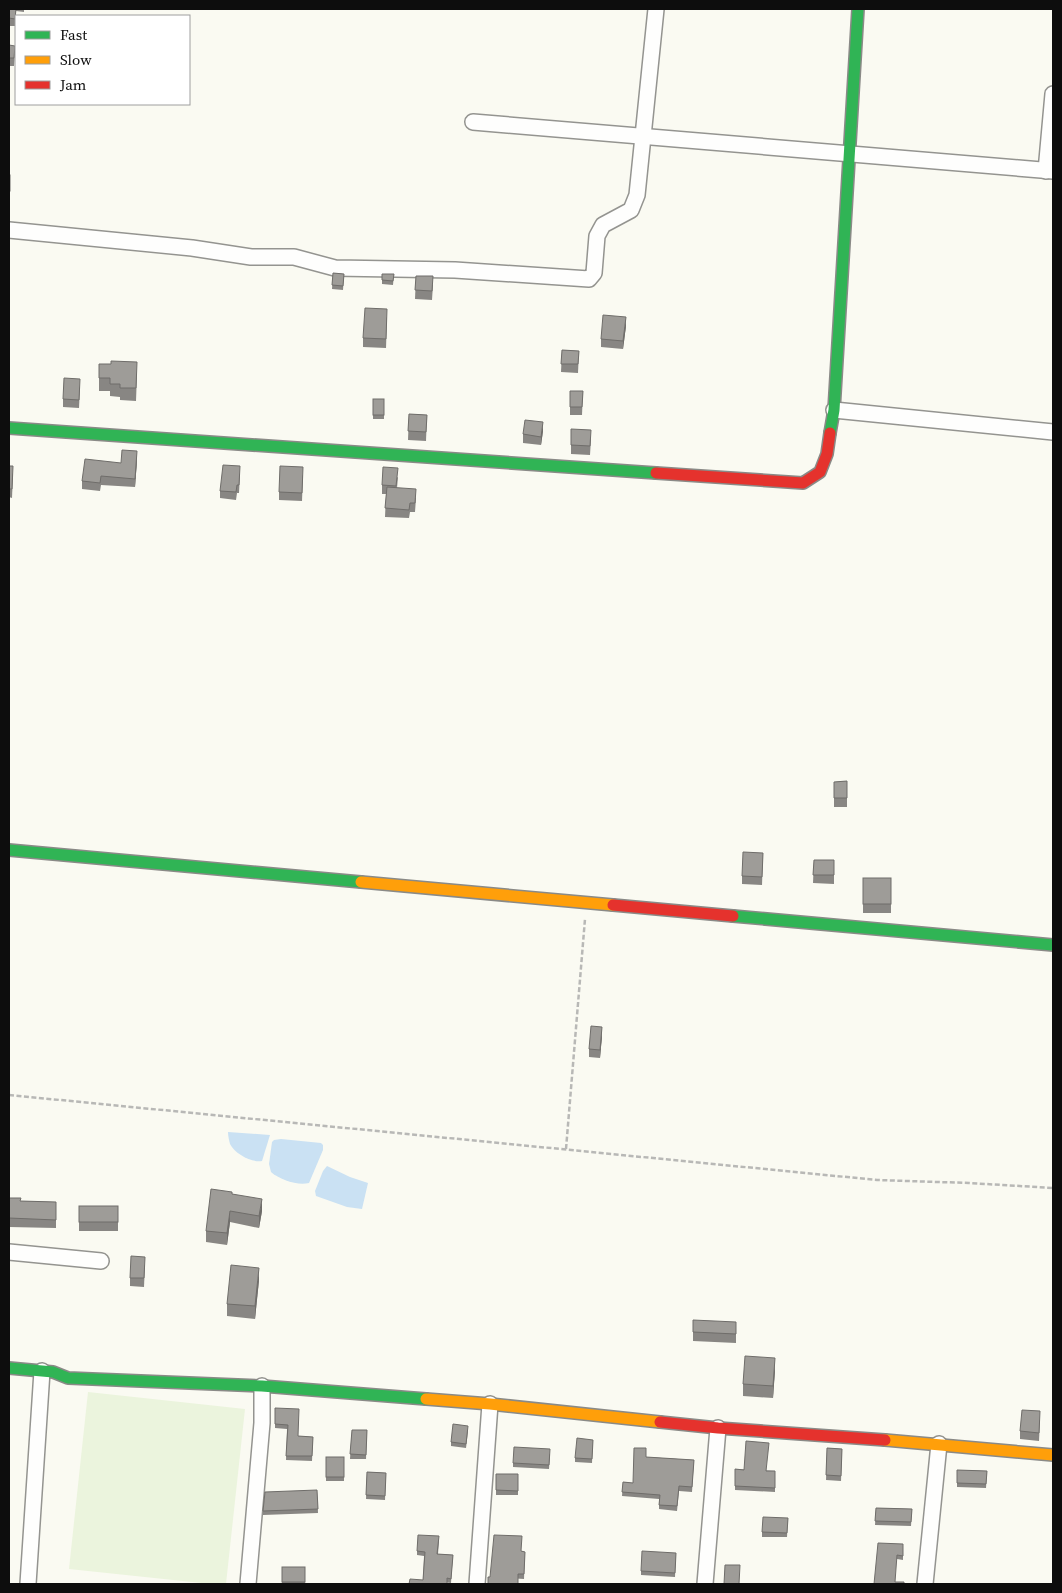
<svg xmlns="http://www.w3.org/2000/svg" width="1062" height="1593" font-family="'Source Serif 4',serif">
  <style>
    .pitch { fill: #ebf4dd }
    .water { fill: #cae1f3 }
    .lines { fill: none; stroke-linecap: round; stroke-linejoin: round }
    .street-casing { stroke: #949490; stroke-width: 18 }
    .fast-casing { stroke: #8a8a87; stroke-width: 14 }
    .slow-casing { stroke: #8a8a87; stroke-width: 14 }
    .jam-casing { stroke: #8a8a87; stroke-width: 14 }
    .path { stroke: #b8b8b6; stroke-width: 2.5; stroke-dasharray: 5 2.5; stroke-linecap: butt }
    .street { stroke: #fefefd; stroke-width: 15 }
    .fast { stroke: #30b455; stroke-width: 11 }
    .slow { stroke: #ff9f0a; stroke-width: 11 }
    .jam { stroke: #e5322d; stroke-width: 11 }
    .wall { fill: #888683 }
    .shaded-wall { fill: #6f6d6a }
    .building { fill: #9e9c98; stroke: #6f6d6a }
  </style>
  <rect width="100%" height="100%" fill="#fafaf2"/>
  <path class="pitch" d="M88,1392l157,17 -19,175h-15l-142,-15z"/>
  <g class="water">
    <path d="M228,1132l42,3 -8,26c-10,2 -27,-7 -32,-17 -1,-4 -2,-8 -2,-12z"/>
    <path d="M281,1139l40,4 2,2v5l-14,33c-11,3 -29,-3 -38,-11l-2,-8 3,-22 2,-2z"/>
    <path d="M327,1166l23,11 18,6 -6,26 -15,-2 -31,-11 -1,-5 8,-20z"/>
  </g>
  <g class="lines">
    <defs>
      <g id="street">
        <path d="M473,122l580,49"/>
        <path d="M1046,171l7,-77"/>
        <path d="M9,230l183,18 59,9h43l41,11 120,2 134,9 5,-6 3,-37 6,-11 28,-15 6,-15 19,-186"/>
        <path d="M834,410l219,22"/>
        <path d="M9,1252l92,9"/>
        <path d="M28,1584l14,-213"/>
        <path d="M248,1584l14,-161v-37"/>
        <path d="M477,1584l13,-180"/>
        <path d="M705,1584l13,-156"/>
        <path d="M925,1584l14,-140"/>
      </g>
      <g id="fast">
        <path d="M9,428l647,45"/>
        <path d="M830,433l4,-23 24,-401"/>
        <path d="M9,850l352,32"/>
        <path d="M733,916l320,29"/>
        <path d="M9,1368l44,4 15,6 194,8 164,13"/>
      </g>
      <g id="slow">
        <path d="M361,882l252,23"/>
        <path d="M426,1399l64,5 170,18"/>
        <path d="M885,1440l168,15"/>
      </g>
      <g id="jam">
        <path d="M656,473l147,10 17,-11 7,-18 3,-21"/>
        <path d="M613,905l120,11"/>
        <path d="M660,1422l58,6 167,12"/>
      </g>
    </defs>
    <use href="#street" class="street-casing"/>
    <use href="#fast" class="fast-casing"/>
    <use href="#slow" class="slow-casing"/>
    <use href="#jam" class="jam-casing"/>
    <g class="path">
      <path d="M9,1095l868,85 92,3 84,5"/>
      <path d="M566,1149l19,-230"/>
    </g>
    <use href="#street" class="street"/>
    <use href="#fast" class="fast"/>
    <use href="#slow" class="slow"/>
    <use href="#jam" class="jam"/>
  </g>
  <g class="wall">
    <path d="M9,9h15v3l-8,-1 -1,15h-6z"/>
    <path d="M9,45l6,9 -1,12h-5z"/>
    <path d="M333,273l11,1 -1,16 -11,-1z"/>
    <path d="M382,274h12l-1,11 -11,-1z"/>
    <path d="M416,276l17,9 -1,15 -17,-1z"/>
    <path d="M387,317l-1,31 -23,-1v-9z"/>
    <path d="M626,326l-3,23 -22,-2v-8z"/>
    <path d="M562,350l17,1 -1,22 -17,-1z"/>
    <path d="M99,364l38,10 -1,27 -16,-1v-3l-10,-1v-5h-11z"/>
    <path d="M80,387l-1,21 -16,-1v-8z"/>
    <path d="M570,391h13l-1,24h-12z"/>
    <rect x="373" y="399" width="11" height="20"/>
    <path d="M409,414l18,1 -1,26 -18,-1z"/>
    <path d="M543,431l-2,14 -18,-2v-9z"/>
    <path d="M591,439l-1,16 -19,-1v-9z"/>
    <path d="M137,460l-2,27 -34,-2 -1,6 -18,-2v-8l39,-18z"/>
    <path d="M9,466l4,9 -1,23 -3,-1z"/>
    <path d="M240,474l-1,19h-2l-1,7 -16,-2v-7z"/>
    <path d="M303,475l-1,26 -23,-1v-8z"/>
    <path d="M398,477l-1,11 19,10 -1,14h-5l-1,6 -24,-1 1,-23h-4v-9z"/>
    <path d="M847,781v26h-13v-25z"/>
    <path d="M763,853l-1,32 -20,-1v-8z"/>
    <path d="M814,860h20v24l-21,-1z"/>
    <rect x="863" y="878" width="28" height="35"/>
    <path d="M602,1036l-2,22 -11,-1v-8z"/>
    <path d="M232,1194l30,17 -3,17 -29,-6 -3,23 -21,-3v-11z"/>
    <path d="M9,1198l11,3 36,1v26l-47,-1z"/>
    <rect x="79" y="1206" width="39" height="25"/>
    <path d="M145,1265l-1,22 -14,-1v-8z"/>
    <path d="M259,1280l-4,39 -28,-3v-12z"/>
    <path d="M693,1320l43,11v12l-43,-2z"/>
    <path d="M775,1370l-2,28 -30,-2v-12z"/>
    <path d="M275,1408l23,28 15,1 -1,24 -26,-1 1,-31 -12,-1z"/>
    <path d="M1040,1420l-1,21 -19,-2v-8z"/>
    <path d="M352,1430h15l-1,29h-16z"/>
    <path d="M468,1431l-2,17 -15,-2v-4z"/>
    <path d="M593,1440l-1,23 -17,-1v-4z"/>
    <path d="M827,1448l15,1 -1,32 -15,-1z"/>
    <path d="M550,1454l-1,15 -36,-2v-4z"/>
    <rect x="326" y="1457" width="18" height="24"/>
    <path d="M646,1457l48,3 -2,32 -13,-1 -2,20 -18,-2v-10l-37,-3 1,-14 10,1z"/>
    <path d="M735,1469l40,2v21l-40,-2z"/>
    <path d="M957,1470l30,1 -1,17 -29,-1z"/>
    <path d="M367,1472l19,1 -1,27 -19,-1z"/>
    <rect x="496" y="1474" width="22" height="21"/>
    <path d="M317,1490l1,23 -55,2v-4z"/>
    <path d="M876,1508l36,1 -1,17 -36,-1z"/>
    <path d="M788,1518l-1,19h-25v-5z"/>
    <path d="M439,1541l-1,13 15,1 -2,28 -28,-3 1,-24 -7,-1v-4z"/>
    <path d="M903,1544v16l-6,-1 -23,25z"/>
    <path d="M522,1551l3,1 -1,27 -34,-2z"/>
    <path d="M676,1553l-1,24 -34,-2v-4z"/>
    <rect x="282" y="1567" width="23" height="17"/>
  </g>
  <g class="shaded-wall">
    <path d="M626,317v9l-3,23v-8z"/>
    <path d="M543,422v9l-2,14v-8z"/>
    <path d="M137,451v9l-2,27v-8z"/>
    <path d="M602,1027v9l-2,22v-8z"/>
    <path d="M262,1199v12l-3,17v-12z"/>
    <path d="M230,1211v11l-3,23v-12z"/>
    <path d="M259,1268v12l-4,39v-13z"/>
    <path d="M775,1358v12l-2,28v-12z"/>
  </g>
  <g class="building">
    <path d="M9,9h7l-1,10 -6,-1z"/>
    <path d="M9,45l6,1 -1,12h-5z"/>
    <rect x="9" y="175" width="1" height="16"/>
    <path d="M333,273l11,1 -1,12 -11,-1z"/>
    <path d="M382,274h12l-1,7 -11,-1z"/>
    <path d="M416,276h17l-1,15 -17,-1z"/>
    <path d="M365,308l22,1 -1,30 -23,-1z"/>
    <path d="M603,315l23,2 -3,24 -22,-2z"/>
    <path d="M562,350l17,1 -1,13h-17z"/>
    <path d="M111,361l26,1 -1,26h-16v-4h-10v-6h-11v-14h12z"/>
    <path d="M64,378l16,1 -1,21 -16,-1z"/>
    <path d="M570,391h13l-1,16h-12z"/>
    <rect x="373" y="399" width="11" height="16"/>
    <path d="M409,414l18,1 -1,17 -18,-1z"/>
    <path d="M525,420l18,2 -2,15 -18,-3z"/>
    <path d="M571,429l20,1 -1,16 -19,-1z"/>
    <path d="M122,450l15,1 -2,28 -34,-3 -1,7 -18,-2 3,-22 36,4z"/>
    <path d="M223,465l17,1 -1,19h-2l-1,7 -16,-1z"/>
    <path d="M9,466h4l-1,23h-3z"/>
    <path d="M280,466l23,1 -1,26 -23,-1z"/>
    <path d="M383,467l15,1 -2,18 -14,-1z"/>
    <path d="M387,487l29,2 -1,14h-5l-1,7 -24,-2z"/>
    <path d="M847,781v17h-13v-16z"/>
    <path d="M743,852l20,1 -1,24 -20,-1z"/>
    <path d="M814,860h20v15h-21z"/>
    <rect x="863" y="878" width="28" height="26"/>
    <path d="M591,1026l11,1 -2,23 -11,-1z"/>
    <path d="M211,1189l21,3v2l30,5 -3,17 -29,-5 -3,22 -21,-2z"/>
    <path d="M9,1198h12l-1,3 36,1v18l-47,-2z"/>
    <rect x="79" y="1206" width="39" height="16"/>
    <path d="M131,1256l14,1 -1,21h-14z"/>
    <path d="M231,1265l28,3 -4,38 -28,-2z"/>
    <path d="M693,1320l43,2v12l-43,-2z"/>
    <path d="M745,1356l30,2 -2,28 -30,-2z"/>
    <path d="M275,1408l24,1 -1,27 15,1 -1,19h-26l2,-31 -13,-1z"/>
    <path d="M1022,1410l18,1 -1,22 -19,-2z"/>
    <path d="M453,1424l15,2 -2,18 -15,-2z"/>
    <path d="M352,1430h15l-1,25 -16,-1z"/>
    <path d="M577,1438l16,2 -1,19 -17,-1z"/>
    <path d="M746,1441l23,2 -3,28h9v17l-40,-2v-17l9,1z"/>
    <path d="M514,1447l36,2 -1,16 -36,-2z"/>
    <path d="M634,1448h12v9l48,3 -2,27 -13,-1 -2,20 -18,-1 1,-10 -38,-3 1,-10 10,1z"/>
    <path d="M827,1448l15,1 -1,27 -15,-1z"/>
    <rect x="326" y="1457" width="18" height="20"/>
    <path d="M957,1470l30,1 -1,13 -29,-1z"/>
    <path d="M367,1472l19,1 -1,23 -19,-1z"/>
    <path d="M496,1474h22v17l-22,-1z"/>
    <path d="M317,1490l1,19 -55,2 2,-19z"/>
    <path d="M876,1508l36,1 -1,13 -36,-1z"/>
    <path d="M763,1517l25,1 -1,15 -25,-1z"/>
    <path d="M418,1535l21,1 -2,18 16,1 -2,24 -4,-1v6h-38l1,-5 13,1 2,-28 -8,-1z"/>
    <path d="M494,1535l28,1 -1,15 4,1 -1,22h-6v10h-30v-7h2z"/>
    <path d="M878,1543l25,1v12l-6,-1 -2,27h9v2h-30z"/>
    <path d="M642,1551l34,2 -1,20 -34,-2z"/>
    <path d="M725,1565h15l-1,19h-15z"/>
    <rect x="282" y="1567" width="23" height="15"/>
  </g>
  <rect width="1062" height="1593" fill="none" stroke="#0d0d0d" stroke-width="20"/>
  <rect x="15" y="15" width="175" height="90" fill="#ffffff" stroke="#9e9e9e"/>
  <rect x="25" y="31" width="25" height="8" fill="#30b455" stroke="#9e9e9e"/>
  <text x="60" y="40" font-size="15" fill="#0d0d0d">Fast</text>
  <rect x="25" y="56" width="25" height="8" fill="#ff9f0a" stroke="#9e9e9e"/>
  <text x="60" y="65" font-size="15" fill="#0d0d0d">Slow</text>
  <rect x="25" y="81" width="25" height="8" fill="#e5322d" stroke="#9e9e9e"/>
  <text x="60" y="90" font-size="15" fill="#0d0d0d">Jam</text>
</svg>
